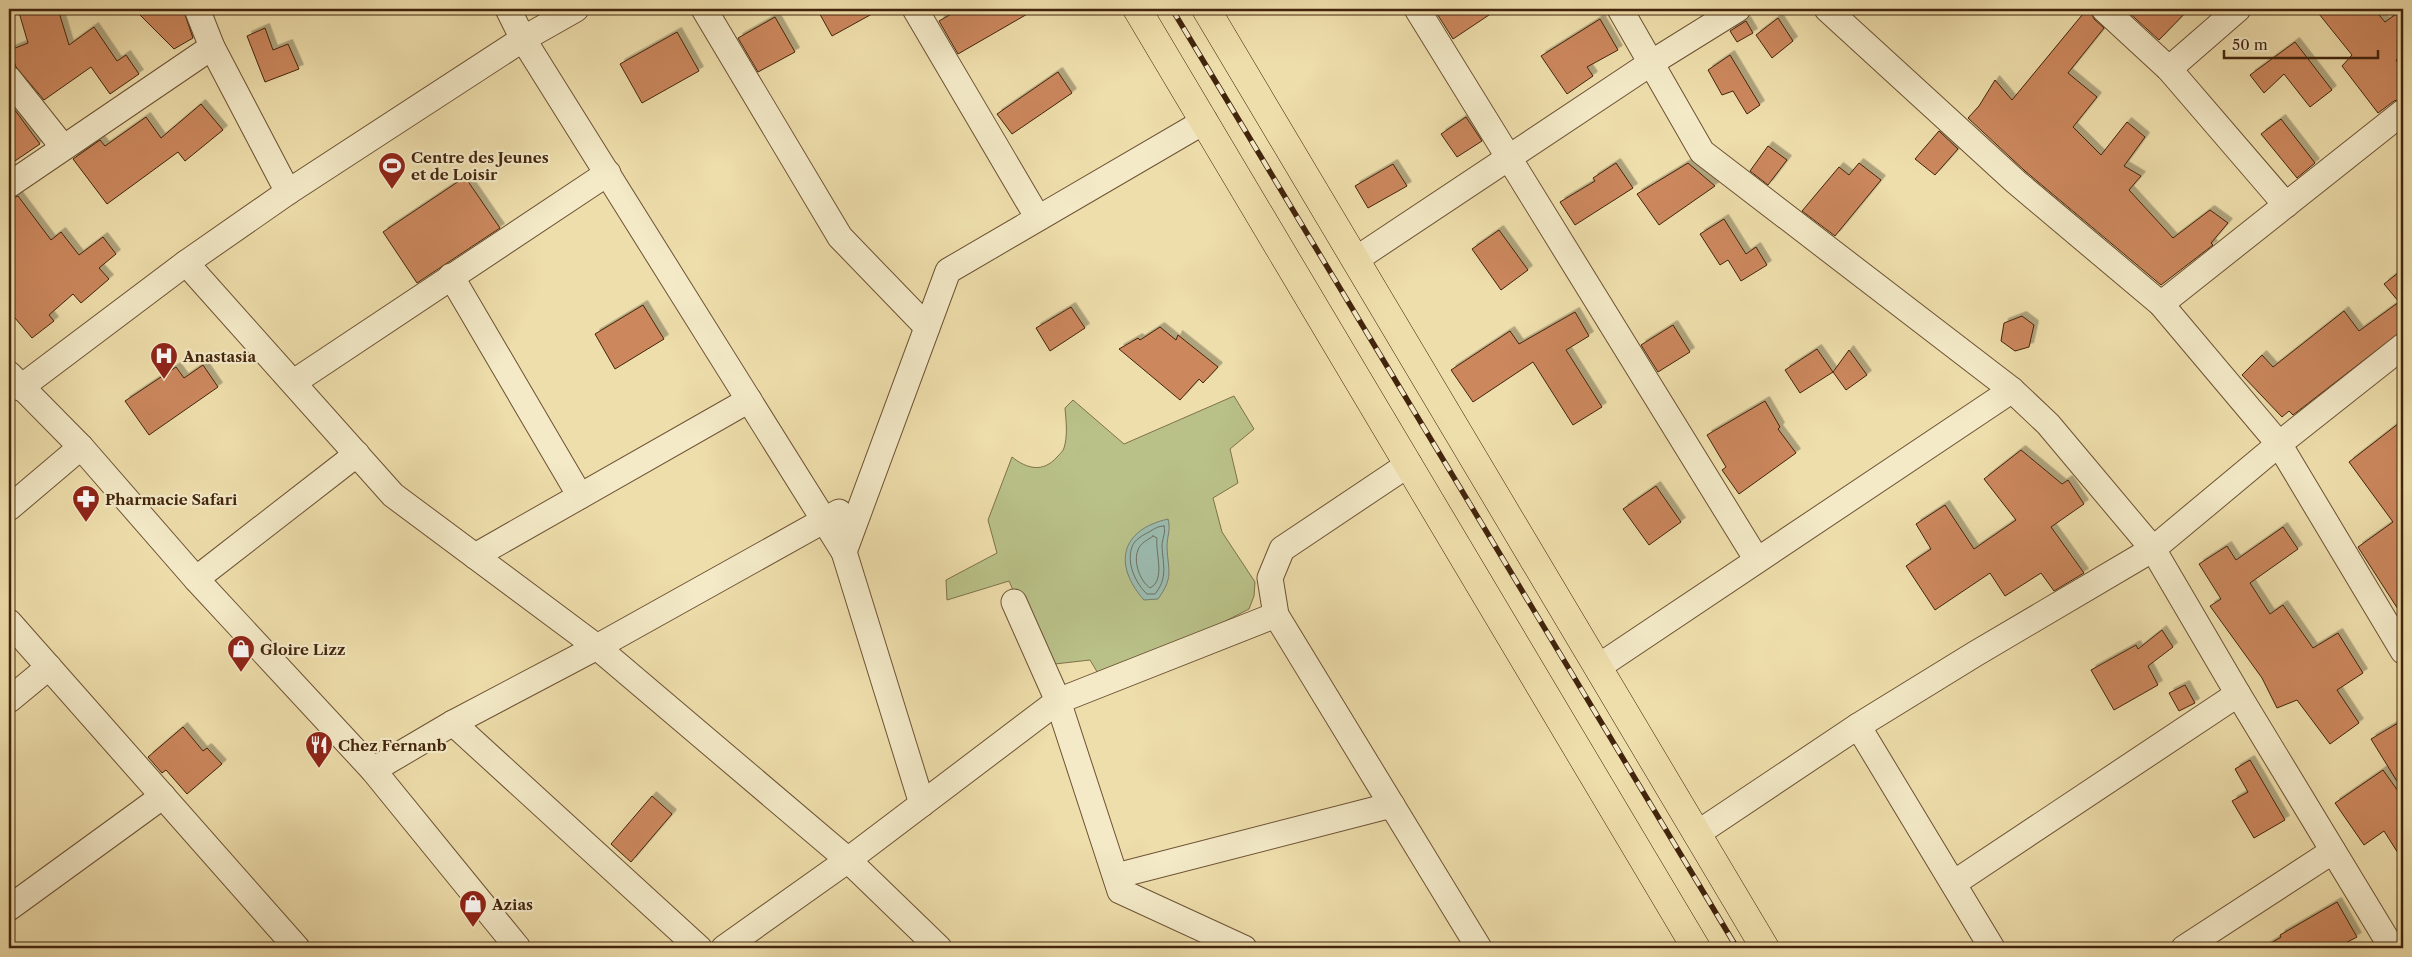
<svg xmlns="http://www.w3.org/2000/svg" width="2412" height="957" font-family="'Libre Caslon Text',serif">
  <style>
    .green { fill: #b9c188; stroke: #7e724a }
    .water { fill: #9bbbb0; stroke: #777f6f }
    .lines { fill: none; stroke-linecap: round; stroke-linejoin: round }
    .shore { stroke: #6e705e; stroke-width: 1 }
    .building { fill: #cc875d; stroke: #42240d; filter: url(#shadow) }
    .minor-casing { stroke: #6d5234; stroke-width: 27 }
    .major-casing { stroke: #42240d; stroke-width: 29 }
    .minor { stroke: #f4eac8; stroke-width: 25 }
    .major { stroke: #eedeab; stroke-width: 28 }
    .rail-casing { stroke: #42240d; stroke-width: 5.5 }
    .rail { stroke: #f4eac8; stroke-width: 4; stroke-dasharray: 11; stroke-linecap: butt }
    .labels { text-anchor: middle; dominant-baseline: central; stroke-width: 4.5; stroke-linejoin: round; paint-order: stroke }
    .poi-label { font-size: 15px; font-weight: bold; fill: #42240d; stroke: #f4eac8; text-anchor: start }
  </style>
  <defs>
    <filter id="shadow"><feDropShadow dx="4.5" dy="-4.5" stdDeviation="0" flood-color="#0004"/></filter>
  </defs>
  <rect width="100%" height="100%" fill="#eedeab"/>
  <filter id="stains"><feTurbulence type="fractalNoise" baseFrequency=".004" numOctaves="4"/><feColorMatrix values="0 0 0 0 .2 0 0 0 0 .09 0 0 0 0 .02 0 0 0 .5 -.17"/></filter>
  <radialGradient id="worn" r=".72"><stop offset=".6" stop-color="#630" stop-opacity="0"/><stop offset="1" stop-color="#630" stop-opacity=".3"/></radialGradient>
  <path class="green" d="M1234,396l20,33 -24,20 8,34 -25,15 9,34 33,50 -1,14 -5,13 -88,45 -62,21 -9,-15 -44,5 -37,-84 -62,19 -1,-20 51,-27 -9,-33 24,-63c15,12 31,16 45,0 3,-3 6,-6 7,-9 4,-13 2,-27 1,-40l8,-8 51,44z"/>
  <path class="water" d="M1168,519c3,11 -1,17 -1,28 1,24 7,30 -9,52l-14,1c-31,-35 -24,-70 24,-81z"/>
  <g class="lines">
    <g class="shore">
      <path d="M1164,526c2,7 -2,13 -2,20 1,19 6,32 -7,48h-8c-11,-10 -21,-31 -15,-47 2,-7 11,-12 17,-15 5,-3 9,-6 15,-6z"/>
      <path d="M1153,536l4,2c-2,14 9,42 -7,50 -10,-7 -17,-26 -12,-38 2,-7 10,-10 15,-14z"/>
    </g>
  </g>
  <g class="building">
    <path d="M18,9h40l11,36 25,-18 23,34 9,-6 13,19 -29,20 -19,-27 -47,33 -28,-33 -6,-17 18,-7z"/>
    <path d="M134,9h49l10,29 -19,11z"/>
    <path d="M817,9h64l-49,27z"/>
    <path d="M960,9h76l-78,45 -19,-33z"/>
    <path d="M1434,9h64l-45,30z"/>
    <path d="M2087,9h3l4,10 10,9 -36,45 29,24 -24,30 28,28 26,-33 18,15 -21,29 17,10 -12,14 44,48 37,-28 18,13 -17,20 2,2 -52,40 -136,-114 -57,-53 11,-12 16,-26 17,20z"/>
    <path d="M2125,9h64l-30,31z"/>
    <path d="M2315,9h59l11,13 11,-8 7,9v31l-7,6 7,10v28l-9,3 -16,12 -36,-47 10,-11z"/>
    <path d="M775,17l20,35 -37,20 -20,-34z"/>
    <path d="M1778,18l15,23 -21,17 -16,-23z"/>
    <path d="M1600,19l18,31 -31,17 6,9 -26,18 -26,-38z"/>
    <path d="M1746,21l7,12 -16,9 -7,-11z"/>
    <path d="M265,28l8,22 15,-6 11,25 -34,13 -18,-46z"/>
    <path d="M677,32l22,39 -57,32 -22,-39z"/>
    <path d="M2295,42l37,48 -22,17 -26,-33 -20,19 -14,-18z"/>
    <path d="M1730,55l30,50 -13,9 -14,-23 -11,4 -14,-25z"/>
    <path d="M1058,72l14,21 -60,41 -15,-20z"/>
    <path d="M9,102l31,42 -31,21z"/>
    <path d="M201,104l22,26 -38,31 -7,-9 -71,52 -34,-45 27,-19 5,6 41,-29 15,21z"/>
    <path d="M1466,117l16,24 -25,16 -16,-23z"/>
    <path d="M2281,119l34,44 -18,15 -36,-44z"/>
    <path d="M1939,131l19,18 -23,26 -20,-16z"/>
    <path d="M1768,146l19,14 -19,25 -18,-14z"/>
    <path d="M1616,163l17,25 -58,37 -15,-23 35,-21 -2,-3z"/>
    <path d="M1688,163l27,23 -56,39 -22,-31z"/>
    <path d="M1859,163l22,17 -46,56 -33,-25 37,-44 10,8z"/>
    <path d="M1393,164l14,22 -39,22 -13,-22z"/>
    <path d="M465,177l35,51 -83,55 -34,-51z"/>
    <path d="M18,196l33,44 10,-8 18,23 24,-18 13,17 -17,14 10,11 -28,24 -8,-9 -24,21 5,6 -22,17 -23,-27v-112z"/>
    <path d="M1724,219l22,35 10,-7 11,18 -26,16 -13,-21 -8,5 -20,-31z"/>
    <path d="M1499,230l29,40 -27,20 -29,-41z"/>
    <path d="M2403,269v61l-110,85 -4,-4 -7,6 -40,-42 20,-20 11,12 71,-56 15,20 40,-29 -15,-18z"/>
    <path d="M643,305l21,34 -49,30 -20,-35z"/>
    <path d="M1071,307l14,21 -35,23 -14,-23z"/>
    <path d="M1575,312l14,24 -23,14 36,57 -29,18 -40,-63 -60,40 -22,-32 59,-39 9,13z"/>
    <path d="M2022,316l12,9 -5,22 -14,4 -14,-10 3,-18z"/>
    <path d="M1673,325l17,27 -32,20 -17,-27z"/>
    <path d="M1160,327l16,13 2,-5 40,32 -15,16 -4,-4 -19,21 -61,-51 19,-11 2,2z"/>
    <path d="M1817,349l16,23 -33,21 -15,-23z"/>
    <path d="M1849,350l18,25 -21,15 -13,-18z"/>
    <path d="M203,365l15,22 -69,48 -24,-34 51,-34 8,11z"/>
    <path d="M1765,401l15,26 -2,2 18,24 -57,41 -17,-24 4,-3 -19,-32z"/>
    <path d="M2403,420v197l-45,-70 35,-25 -44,-60z"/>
    <path d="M2021,450l41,34 6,-4 16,24 -33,23 33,46 -30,18 -13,-18 -36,23 -15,-23 -55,37 -29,-44 25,-17 -15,-25 29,-19 29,44 42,-29 -32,-41z"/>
    <path d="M1656,486l25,36 -32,23 -26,-36z"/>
    <path d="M2283,527l15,22 -48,34 20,31 13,-9 30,43 25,-15 25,40 -26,17 22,33 -29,21 -33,-44 -20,8 -15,-30 -52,-72 11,-7 -22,-35 28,-18 9,14z"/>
    <path d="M2162,630l11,17 -25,19 10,19 -44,25 -23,-40 45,-25 2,4z"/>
    <path d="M2185,685l10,18 -16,8 -10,-18z"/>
    <path d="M2403,720v71l-32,-52z"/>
    <path d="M183,727l20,24 4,-3 15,16 -35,30 -21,-24 -4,3 -14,-16z"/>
    <path d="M2250,760l35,60 -31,18 -22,-37 16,-9 -13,-23z"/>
    <path d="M2383,770l20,28v63l-19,-30 -20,14 -29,-42z"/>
    <path d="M652,796l20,18 -41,48 -20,-18z"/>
    <path d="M2337,902l20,35 -21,11h-73l18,-11 -1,-2z"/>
  </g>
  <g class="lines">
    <defs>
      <g id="minor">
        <path d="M197,9l15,38 76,145"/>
        <path d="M508,9l15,30 321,513 78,252"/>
        <path d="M704,9l136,228 87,90"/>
        <path d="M915,9l123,209"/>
        <path d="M1417,9l340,551"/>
        <path d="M1620,9l82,143 310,238 36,34 105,125 85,145 154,254"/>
        <path d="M1827,9l189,173 145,122 118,140 124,207"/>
        <path d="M2104,9l65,60 117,136"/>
        <path d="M2169,69l69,-60"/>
        <path d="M9,79l54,68"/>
        <path d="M9,185l203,-138"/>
        <path d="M1355,260l296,-197 87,-54"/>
        <path d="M186,263l207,232 204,152 251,213 91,88"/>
        <path d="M451,276l129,220"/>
        <path d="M2161,304l242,-192"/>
        <path d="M9,374l72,73 115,132 177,191 145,178"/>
        <path d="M294,382l314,-209"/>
        <path d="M20,388l166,-125 102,-71 235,-153 53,-30"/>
        <path d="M1409,464l-127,85 -12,29 6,37 203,333"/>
        <path d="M9,508l72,-61"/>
        <path d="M844,552l104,-281 257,-150"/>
        <path d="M475,556l274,-156"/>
        <path d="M196,579l161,-125"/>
        <path d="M1014,602l44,99 62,190 124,57"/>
        <path d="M9,622l288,326"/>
        <path d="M1598,667l414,-277"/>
        <path d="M9,700l40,-33"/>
        <path d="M453,723l246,225"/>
        <path d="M1858,726l134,222"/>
        <path d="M373,770l80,-47 144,-76 242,-135"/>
        <path d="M1698,833l160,-107 117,-72 178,-105 126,-105 124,-98"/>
        <path d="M1116,876l276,-71"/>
        <path d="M1954,883l284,-189"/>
        <path d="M9,908l154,-112"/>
        <path d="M724,948l124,-88 210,-159 218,-86"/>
        <path d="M2184,948l149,-97"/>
      </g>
      <g id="major">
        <path d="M1137,9l559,939"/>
        <path d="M1206,9l559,939"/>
      </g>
    </defs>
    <use href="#minor" class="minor-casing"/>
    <use href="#major" class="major-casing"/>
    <use href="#minor" class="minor"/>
    <use href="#major" class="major"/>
    <defs>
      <path id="rail" d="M1172,9l565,939"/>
    </defs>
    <use href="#rail" class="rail-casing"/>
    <use href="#rail" class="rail"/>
  </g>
  <defs>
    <symbol id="stadium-pin" viewBox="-11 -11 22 30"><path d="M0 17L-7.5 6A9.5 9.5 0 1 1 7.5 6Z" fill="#8f2418" stroke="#f4eac8"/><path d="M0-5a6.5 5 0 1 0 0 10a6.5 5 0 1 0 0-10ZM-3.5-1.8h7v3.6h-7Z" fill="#fff"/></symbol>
    <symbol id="hospital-pin" viewBox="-11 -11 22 30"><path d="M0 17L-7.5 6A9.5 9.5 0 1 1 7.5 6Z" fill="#8f2418" stroke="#f4eac8"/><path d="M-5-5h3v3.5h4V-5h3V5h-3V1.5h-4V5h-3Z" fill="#fff"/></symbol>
    <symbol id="pharmacy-pin" viewBox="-11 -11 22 30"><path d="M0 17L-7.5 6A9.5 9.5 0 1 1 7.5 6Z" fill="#8f2418" stroke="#f4eac8"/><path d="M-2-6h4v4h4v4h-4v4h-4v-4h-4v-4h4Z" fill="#fff"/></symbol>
    <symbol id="shop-pin" viewBox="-11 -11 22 30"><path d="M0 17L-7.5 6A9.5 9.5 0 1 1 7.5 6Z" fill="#8f2418" stroke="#f4eac8"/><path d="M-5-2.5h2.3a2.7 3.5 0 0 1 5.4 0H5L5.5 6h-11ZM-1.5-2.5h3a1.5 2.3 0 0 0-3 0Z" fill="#fff"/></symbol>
    <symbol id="restaurant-pin" viewBox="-11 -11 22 30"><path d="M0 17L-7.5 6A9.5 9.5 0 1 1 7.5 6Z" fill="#8f2418" stroke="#f4eac8"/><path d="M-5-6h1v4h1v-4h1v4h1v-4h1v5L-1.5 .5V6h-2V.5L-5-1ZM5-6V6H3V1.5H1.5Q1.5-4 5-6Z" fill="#fff"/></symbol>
  </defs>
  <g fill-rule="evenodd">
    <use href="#stadium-pin" x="376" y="150" width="32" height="43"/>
    <use href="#hospital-pin" x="148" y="340" width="32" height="43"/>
    <use href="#pharmacy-pin" x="70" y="483" width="32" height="43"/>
    <use href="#shop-pin" x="225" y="633" width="32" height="43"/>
    <use href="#restaurant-pin" x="303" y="729" width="32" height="43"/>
    <use href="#shop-pin" x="457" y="888" width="32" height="43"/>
  </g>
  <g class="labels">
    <g class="poi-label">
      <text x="411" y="157">Centre des Jeunes<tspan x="411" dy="17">et de Loisir</tspan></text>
      <text x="183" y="356">Anastasia</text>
      <text x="105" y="499">Pharmacie Safari</text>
      <text x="260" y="649">Gloire Lizz</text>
      <text x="338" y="745">Chez Fernanb</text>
      <text x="492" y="904">Azias</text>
    </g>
  </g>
  <rect width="2412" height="957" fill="none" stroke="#eedeab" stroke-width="30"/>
  <rect x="10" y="10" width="2392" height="937" fill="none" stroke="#42240d" stroke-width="2.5"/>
  <rect x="15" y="15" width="2382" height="927" fill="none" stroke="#42240d"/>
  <path d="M2224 50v8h154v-8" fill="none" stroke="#42240d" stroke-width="2.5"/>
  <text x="2232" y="50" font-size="15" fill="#42240d" stroke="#f4eac8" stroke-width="4" paint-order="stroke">50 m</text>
  <rect width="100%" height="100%" filter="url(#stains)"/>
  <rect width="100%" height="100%" fill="url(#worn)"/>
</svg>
